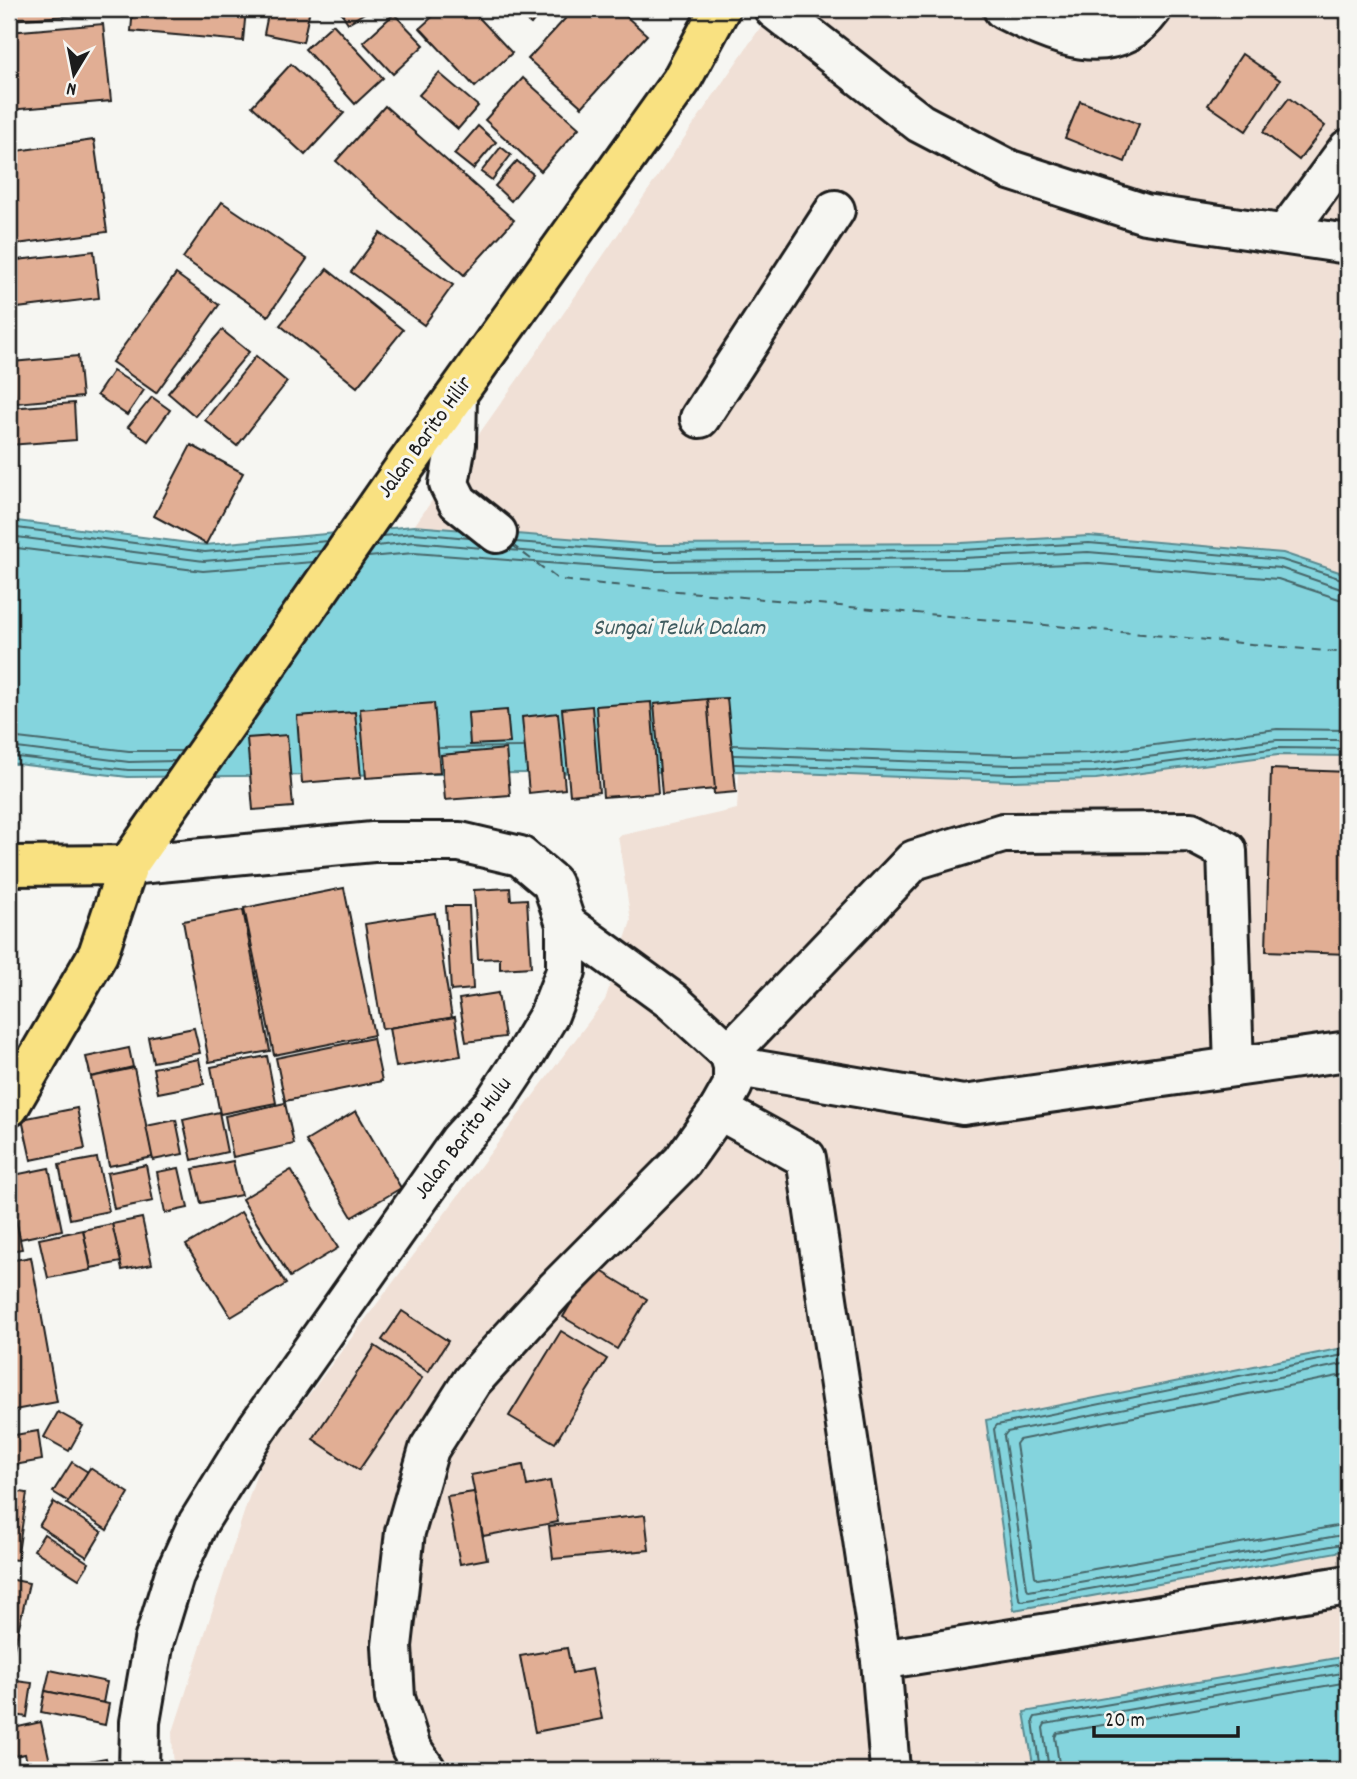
<svg xmlns="http://www.w3.org/2000/svg" width="1357" height="1779" font-family="Dekko,sans-serif">
  <style>
    .built { fill: #f0e0d6 }
    .water { fill: #84d4dd; stroke: #5a8a90; stroke-width: 2 }
    .lines { fill: none; stroke-linecap: round; stroke-linejoin: round }
    .shore { stroke: #466669; stroke-width: 2 }
    .ferry { stroke: #405c60; stroke-width: 2; stroke-dasharray: 9 7; stroke-linecap: butt }
    .building { fill: #e1ae94; stroke: #1c1c1c; stroke-width: 2 }
    .minor-casing { stroke: #1c1c1c; stroke-width: 44 }
    .major-casing { stroke: #1c1c1c; stroke-width: 44 }
    .highway-casing { stroke: #1c1c1c; stroke-width: 44 }
    .minor { stroke: #f6f6f2; stroke-width: 38 }
    .major { stroke: #f9e181; stroke-width: 38 }
    .highway { stroke: #f9e181; stroke-width: 38 }
    .labels { text-anchor: middle; dominant-baseline: central; stroke-width: 6; stroke-linejoin: round; paint-order: stroke }
    .street-label { font-size: 23px; fill: #1c1c1c; stroke: #f6f6f2 }
    .water-label { font-size: 24px; font-style: italic; fill: #405c60; stroke: #f6f6f2 }
  </style>
  <rect width="100%" height="100%" fill="#f6f6f2"/>
  <filter id="ink" filterUnits="userSpaceOnUse"><feTurbulence type="fractalNoise" baseFrequency=".0143" numOctaves="2"/><feDisplacementMap in="SourceGraphic" scale="14" xChannelSelector="R" yChannelSelector="G"/><feConvolveMatrix kernelMatrix="1 2 1 2 8 2 1 2 1" color-interpolation-filters="sRGB"/></filter>
  <g filter="url(#ink)">
    <g class="built">
      <path d="M773,9h575v566l-65,-22 -194,-17 -128,7 -305,2 -242,-19 118,-167z"/>
      <path d="M1278,755l70,1v1014h-1174l-2,-35 90,-278 343,-457 26,-79 -13,-85 119,-27 2,-38 272,10 85,-2z"/>
    </g>
    <g class="water">
      <path d="M9,520l196,25 209,-19 242,19 305,-2 128,-7 194,17 65,22v181l-70,-1 -182,24 -85,2 -272,-10 -611,6 -119,-14z"/>
      <path d="M1348,1347v203l-334,60 -28,-190z"/>
      <path d="M1348,1656v114h-314l-10,-58z"/>
    </g>
    <g class="lines">
      <g class="shore">
        <path d="M9,527l196,25 123,-11"/>
        <path d="M9,536l195,25 117,-10"/>
        <path d="M382,536l32,-3 55,5"/>
        <path d="M515,542l141,10 306,-2 127,-7 193,17 66,21"/>
        <path d="M376,546l38,-4 68,6"/>
        <path d="M9,547l194,24 110,-9"/>
        <path d="M509,550l147,11 306,-3 126,-6 192,16 61,21h7"/>
        <path d="M368,557l46,-4 242,18 306,-2 126,-6 190,16 61,20 9,1"/>
        <path d="M9,737l120,14h53"/>
        <path d="M733,745l278,10 82,-2 184,-24 71,1"/>
        <path d="M9,747l120,15 46,-1"/>
        <path d="M440,748l83,-1"/>
        <path d="M734,755l277,10 83,-1 183,-24h71"/>
        <path d="M9,756l119,14h41"/>
        <path d="M735,764l276,10 84,-2 183,-24 70,1"/>
        <path d="M1348,1354l-351,71 -3,4 25,169 3,3 326,-58"/>
        <path d="M1348,1363l-341,69 -3,4 23,152 2,3 319,-57"/>
        <path d="M1348,1374l-329,66 -3,4 19,132 3,3 310,-55"/>
        <path d="M1040,1770l-7,-49 2,-4 313,-54"/>
        <path d="M1049,1770l-6,-42 2,-4 303,-52"/>
        <path d="M1060,1770l-5,-33 2,-4 291,-51"/>
      </g>
      <path class="ferry" d="M511,544l48,36 789,73"/>
    </g>
    <g class="building">
      <path d="M9,9h70v6l-70,5z"/>
      <path d="M133,9h113l-3,32 -112,-10z"/>
      <path d="M269,9h41l-7,33 -39,-8z"/>
      <path d="M339,9h32l-23,14z"/>
      <path d="M441,9h30l41,44 -37,34 -55,-59z"/>
      <path d="M511,9h32l-12,15z"/>
      <path d="M574,9h44l29,26 -65,72 -54,-48z"/>
      <path d="M394,14l30,31 -31,29 -30,-32z"/>
      <path d="M103,24l8,77 -102,9v-78z"/>
      <path d="M333,24l50,54 -28,26 -50,-55z"/>
      <path d="M1242,54l38,26 -34,51 -38,-26z"/>
      <path d="M291,64l53,49 -39,42 -53,-49z"/>
      <path d="M439,73l39,33 -20,23 -39,-34z"/>
      <path d="M523,78l56,50 -38,43 -56,-51z"/>
      <path d="M1289,98l36,28 -26,34 -36,-28z"/>
      <path d="M1080,101l59,23 -14,38 -60,-24z"/>
      <path d="M385,106l129,114 -50,55 -128,-114z"/>
      <path d="M478,126l18,16 -23,27 -19,-15z"/>
      <path d="M94,140l13,92 -98,13v-93z"/>
      <path d="M501,147l10,8 -19,25 -11,-8z"/>
      <path d="M517,161l16,13 -22,27 -16,-15z"/>
      <path d="M222,202l85,57 -39,57 -85,-58z"/>
      <path d="M380,233l73,52 -29,40 -73,-53z"/>
      <path d="M94,251l5,47 -90,11v-48z"/>
      <path d="M327,269l76,61 -46,57 -77,-62z"/>
      <path d="M176,274l43,31 -63,88 -44,-31z"/>
      <path d="M222,330l27,22 -54,64 -27,-23z"/>
      <path d="M78,356l4,41 -66,6 -4,-41z"/>
      <path d="M256,356l31,26 -50,64 -32,-26z"/>
      <path d="M113,371l31,19 -17,25 -30,-20z"/>
      <path d="M152,397l18,13 -22,31 -20,-14z"/>
      <path d="M74,403l2,37 -67,5v-37z"/>
      <path d="M191,445l52,28 -37,71 -52,-28z"/>
      <path d="M727,698l9,94 -22,2 -7,-95z"/>
      <path d="M707,699l8,90 -53,5 -8,-90z"/>
      <path d="M651,702l7,91 -55,4 -7,-91z"/>
      <path d="M434,703l6,70 -74,5 -6,-69z"/>
      <path d="M592,706l7,86 -29,3 -8,-86z"/>
      <path d="M507,710l3,33 -40,2 -2,-32z"/>
      <path d="M355,712l6,66 -59,5 -5,-67z"/>
      <path d="M558,713l7,76 -36,4 -7,-76z"/>
      <path d="M287,735l6,72 -40,3 -6,-72z"/>
      <path d="M506,749l4,46 -65,5 -4,-45z"/>
      <path d="M1271,769l77,3v182l-82,-3z"/>
      <path d="M344,888l30,147 -100,20 -30,-147z"/>
      <path d="M510,888l1,12 16,-1 4,68 -31,2v-11l-22,1 -4,-69z"/>
      <path d="M446,906h23l4,83 -22,2z"/>
      <path d="M243,910l27,141 -61,11 -26,-141z"/>
      <path d="M435,913l17,105 -70,11 -17,-105z"/>
      <path d="M498,993l7,44 -39,5 -7,-43z"/>
      <path d="M455,1017l6,39 -65,11 -7,-39z"/>
      <path d="M194,1028l6,25 -47,9 -5,-25z"/>
      <path d="M373,1038l9,43 -97,20 -9,-43z"/>
      <path d="M129,1048l4,19 -42,10 -5,-20z"/>
      <path d="M267,1056l9,47 -56,11 -9,-47z"/>
      <path d="M199,1059l5,25 -46,9 -5,-25z"/>
      <path d="M134,1068l19,89 -44,9 -18,-89z"/>
      <path d="M285,1103l9,41 -61,13 -8,-41z"/>
      <path d="M77,1108l8,41 -54,11 -9,-41z"/>
      <path d="M356,1111l45,77 -49,29 -46,-76z"/>
      <path d="M219,1112l8,40 -35,8 -9,-40z"/>
      <path d="M176,1120l7,34 -30,6 -7,-34z"/>
      <path d="M97,1158l12,53 -39,8 -11,-54z"/>
      <path d="M233,1161l8,34 -40,8 -8,-34z"/>
      <path d="M146,1165l7,36 -39,8 -7,-36z"/>
      <path d="M49,1168l13,62 -42,9 -11,-53v-10z"/>
      <path d="M179,1168l9,40 -23,5 -8,-41z"/>
      <path d="M291,1170l47,78 -48,29 -48,-78z"/>
      <path d="M10,1191l12,58 -13,2v-59z"/>
      <path d="M241,1212l45,72 -55,33 -45,-72z"/>
      <path d="M142,1218l10,46 -30,6 -10,-46z"/>
      <path d="M112,1224l9,38 -30,6 -8,-38z"/>
      <path d="M83,1230l8,40 -43,8 -9,-39z"/>
      <path d="M31,1257l26,145 -48,9v-150z"/>
      <path d="M593,1266l54,33 -30,50 -54,-32z"/>
      <path d="M402,1311l46,30 -20,31 -46,-32z"/>
      <path d="M561,1331l46,28 -52,84 -46,-27z"/>
      <path d="M375,1346l47,32 -63,92 -46,-31z"/>
      <path d="M58,1412l25,14 -14,25 -25,-14z"/>
      <path d="M38,1431l4,29 -33,6v-30z"/>
      <path d="M72,1462l16,10 -19,30 -16,-10z"/>
      <path d="M523,1465l4,21 23,-5 8,41 -75,14 -12,-61z"/>
      <path d="M90,1468l39,25 -22,37 -40,-26z"/>
      <path d="M9,1490l18,3 -10,67 -8,-1z"/>
      <path d="M474,1492l13,67 -27,5 -13,-68z"/>
      <path d="M54,1502l48,30 -15,25 -48,-31z"/>
      <path d="M645,1515l4,35 -96,9 -4,-33z"/>
      <path d="M44,1534l45,29 -10,16 -45,-29z"/>
      <path d="M9,1579l20,4 -19,83h-1z"/>
      <path d="M567,1648l5,25 20,-4 10,50 -67,13 -15,-76z"/>
      <path d="M50,1670l57,12 -4,21 -58,-12z"/>
      <path d="M9,1680l23,3 -5,34 -18,-3z"/>
      <path d="M45,1691l64,13 -4,21 -64,-13z"/>
      <path d="M41,1722l9,40 -22,5 -3,-13 -16,3v-28z"/>
      <path d="M106,1758l3,12h-67z"/>
    </g>
    <g class="lines">
      <defs>
        <g id="minor">
          <path d="M774,9l146,114 90,47 135,44 203,30"/>
          <path d="M1003,9c48,24 109,55 149,0"/>
          <path d="M1067,9l7,2 18,-2"/>
          <path d="M1285,234l63,-85"/>
          <path d="M457,396l-1,48 -7,40 9,18 39,31"/>
          <path d="M700,418l135,-208"/>
          <path d="M128,865l245,-23h87l60,14 32,27 14,41v47l-17,44 -25,42 -31,47 -33,36 -203,288 -59,95 -24,53 -20,65 -14,81 -1,48"/>
          <path d="M729,1053l185,-193 89,-27 188,-1 36,19 7,216"/>
          <path d="M733,1066l230,39 385,-54"/>
          <path d="M719,1110l87,48 75,502 467,-75"/>
          <path d="M881,1660l9,110"/>
          <path d="M426,1770l-15,-22 -16,-50 -3,-52 13,-114 24,-83 43,-68 83,-91 127,-128 37,-52 14,-25v-19l-4,-13 -57,-52 -106,-77"/>
        </g>
        <path id="major" d="M9,1107l89,-153 30,-89"/>
        <path id="highway" d="M9,866l119,-1 276,-397 277,-387 39,-72"/>
      </defs>
      <use href="#minor" class="minor-casing"/>
      <use href="#major" class="major-casing"/>
      <use href="#highway" class="highway-casing"/>
      <use href="#minor" class="minor"/>
      <use href="#major" class="major"/>
      <use href="#highway" class="highway"/>
    </g>
  </g>
  <g class="labels">
    <g class="street-label">
      <text transform="translate(426 438) rotate(-54)">Jalan Barito Hilir</text>
      <text transform="translate(464 1139) rotate(-53)">Jalan Barito Hulu</text>
    </g>
    <g class="water-label">
      <text x="679" y="629">Sungai Teluk Dalam</text>
    </g>
  </g>
  <rect width="1357" height="1779" fill="none" stroke="#f6f6f2" stroke-width="35"/>
  <rect x="18" y="18" width="1322" height="1744" fill="none" stroke="#1c1c1c" stroke-width="2.5" filter="url(#ink)"/>
  <g transform="translate(74 74) rotate(190)" stroke="#f6f6f2" stroke-width="5" paint-order="stroke">
  <path d="M0-5L12 26L0 18L-12 26Z" fill="#1c1c1c"/>
  <text y="-10" font-size="19" font-weight="bold" text-anchor="middle" fill="#1c1c1c">N</text>
  </g>
  <path d="M1094 1726v10h144v-10" fill="none" stroke="#1c1c1c" stroke-width="3.5"/>
  <text x="1105" y="1726" font-size="21" fill="#1c1c1c" stroke="#f6f6f2" stroke-width="5" paint-order="stroke">20 m</text>
</svg>
